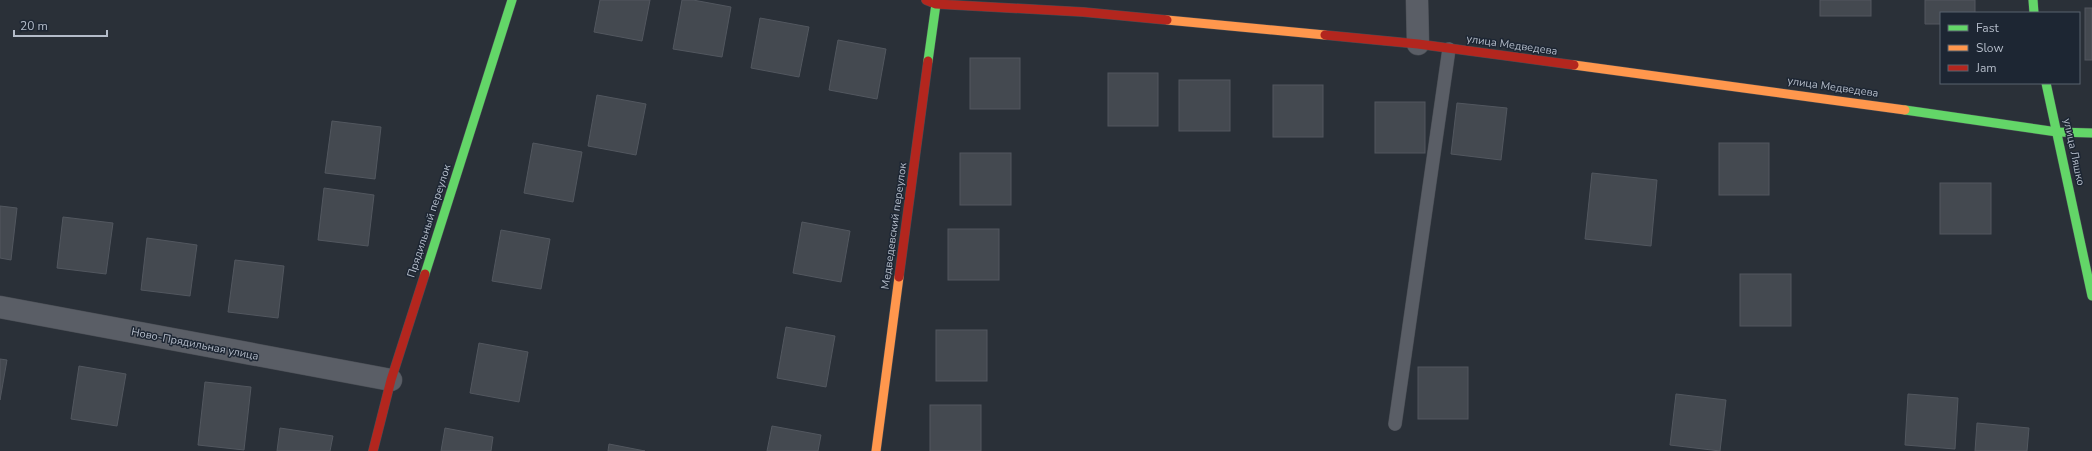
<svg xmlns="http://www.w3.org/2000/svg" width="2092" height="451" font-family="'Nunito Sans',sans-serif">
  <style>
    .building { fill: #444950; stroke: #52575f }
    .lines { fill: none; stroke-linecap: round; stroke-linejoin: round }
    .lane-casing { stroke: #484c53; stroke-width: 14 }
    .street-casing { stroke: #484c53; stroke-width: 23 }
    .fast-casing { stroke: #484c53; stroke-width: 10 }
    .slow-casing { stroke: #484c53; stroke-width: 10 }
    .jam-casing { stroke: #484c53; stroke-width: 10 }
    .lane { stroke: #5a5e66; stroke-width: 13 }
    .street { stroke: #5a5e66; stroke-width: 22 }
    .fast { stroke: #63d668; stroke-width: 9 }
    .slow { stroke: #ff974d; stroke-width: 9 }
    .jam { stroke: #b3261e; stroke-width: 9 }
    .labels { text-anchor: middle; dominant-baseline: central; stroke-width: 3; stroke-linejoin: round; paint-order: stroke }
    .street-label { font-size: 11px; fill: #b4bcc9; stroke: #1d2633 }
  </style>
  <rect width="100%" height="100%" fill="#2a3038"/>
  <g class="building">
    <path d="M600,0h50l-8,41 -48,-9z"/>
    <path d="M682,0h11l38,7 -9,50 -49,-8z"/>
    <rect x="1820" y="0" width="51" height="16"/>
    <path d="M1925,0h50v13h-34v11h-16z"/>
    <rect x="2085" y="8" width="7" height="52"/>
    <path d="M760,18l49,9 -10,50 -48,-9z"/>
    <path d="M838,40l48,9 -9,50 -48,-9z"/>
    <rect x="970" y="58" width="50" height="51"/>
    <rect x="1108" y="73" width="50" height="53"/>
    <rect x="1179" y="80" width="51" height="51"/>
    <rect x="1273" y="85" width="50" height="52"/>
    <path d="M597,95l49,9 -10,51 -48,-9z"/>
    <rect x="1375" y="102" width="50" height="51"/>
    <path d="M1457,103l50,5 -6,52 -50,-6z"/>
    <path d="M332,121l49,6 -6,52 -50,-6z"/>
    <path d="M533,143l49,9 -9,50 -49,-9z"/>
    <rect x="1719" y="143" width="50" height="52"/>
    <rect x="960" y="153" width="51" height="52"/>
    <path d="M1592,173l65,7 -6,66 -66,-7z"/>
    <rect x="1940" y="183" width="51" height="51"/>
    <path d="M324,188l50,7 -6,51 -50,-6z"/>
    <path d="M0,206l17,2 -6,52 -11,-2z"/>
    <path d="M63,217l50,6 -7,51 -49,-6z"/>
    <path d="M802,222l48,9 -9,51 -48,-9z"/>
    <rect x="948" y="229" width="51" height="51"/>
    <path d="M501,230l49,9 -9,50 -49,-8z"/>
    <path d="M147,238l50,7 -7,51 -49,-6z"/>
    <path d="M235,260l49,6 -6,52 -50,-6z"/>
    <rect x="1740" y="274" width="51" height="52"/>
    <path d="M786,327l49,9 -9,51 -49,-9z"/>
    <rect x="936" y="330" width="51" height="51"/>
    <path d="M479,343l49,9 -9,50 -49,-9z"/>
    <path d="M0,359l7,1 -7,40z"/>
    <path d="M79,366l47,8 -9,52 -46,-7z"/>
    <rect x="1418" y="367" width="50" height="52"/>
    <path d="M205,382l46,5 -7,63 -46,-5z"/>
    <path d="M1676,394l50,6 -6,51 -50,-6z"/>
    <path d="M1908,394l50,4 -3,51 -50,-4z"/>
    <rect x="930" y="405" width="51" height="46"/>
    <path d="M1977,423l52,5 -2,23h-52z"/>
    <path d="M772,426l49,9 -3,16h-51z"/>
    <path d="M280,428l53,8 -3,15h-53z"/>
    <path d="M445,428l48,9 -2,14h-50z"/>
    <path d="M609,444l36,7h-37z"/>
  </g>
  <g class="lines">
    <defs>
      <path id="lane" d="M1395,424l54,-375"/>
      <g id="street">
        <path d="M1417,0l1,44"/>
        <path d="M0,307l391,73"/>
      </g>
      <g id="fast">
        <path d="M2033,0l1,13"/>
        <path d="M928,61l8,-57"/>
        <path d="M2046,83l46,213"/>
        <path d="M1905,110l152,22 35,1"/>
        <path d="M425,274l87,-274"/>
      </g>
      <g id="slow">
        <path d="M1167,20l158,15"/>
        <path d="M1574,65l331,45"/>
        <path d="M876,451l23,-174"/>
      </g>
      <g id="jam">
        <path d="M926,0l10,4 147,8 84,8"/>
        <path d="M1325,35l93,9 156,21"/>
        <path d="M899,277l29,-216"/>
        <path d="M373,451l18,-71 34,-106"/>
      </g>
    </defs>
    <use href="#lane" class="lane-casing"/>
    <use href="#street" class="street-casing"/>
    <use href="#fast" class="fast-casing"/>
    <use href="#slow" class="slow-casing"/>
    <use href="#jam" class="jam-casing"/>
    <use href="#lane" class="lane"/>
    <use href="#street" class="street"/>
    <use href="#fast" class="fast"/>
    <use href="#slow" class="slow"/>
    <use href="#jam" class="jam"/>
  </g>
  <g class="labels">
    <g class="street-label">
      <text transform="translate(1512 45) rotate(8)">улица Медведева</text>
      <text transform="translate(1833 87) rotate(8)">улица Медведева</text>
      <text transform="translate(2074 152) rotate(78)">улица Ляшко</text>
      <text transform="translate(429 221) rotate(-72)">Прядильный переулок</text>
      <text transform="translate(894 226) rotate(-82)">Медведевский переулок</text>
      <text transform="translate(195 344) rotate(11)">Ново-Прядильная улица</text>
    </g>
  </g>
  <rect x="1940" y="12" width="140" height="72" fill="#1d2633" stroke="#59626f"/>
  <rect x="1948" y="25" width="20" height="6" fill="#63d668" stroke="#59626f"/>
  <text x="1976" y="32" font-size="12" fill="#b4bcc9">Fast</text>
  <rect x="1948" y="45" width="20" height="6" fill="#ff974d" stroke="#59626f"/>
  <text x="1976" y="52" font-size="12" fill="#b4bcc9">Slow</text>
  <rect x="1948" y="65" width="20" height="6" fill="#b3261e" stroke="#59626f"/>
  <text x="1976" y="72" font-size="12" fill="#b4bcc9">Jam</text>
  <path d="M14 30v6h93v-6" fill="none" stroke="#b4bcc9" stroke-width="2"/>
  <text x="20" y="30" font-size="12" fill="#b4bcc9" stroke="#1d2633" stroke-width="3" paint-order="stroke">20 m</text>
</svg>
